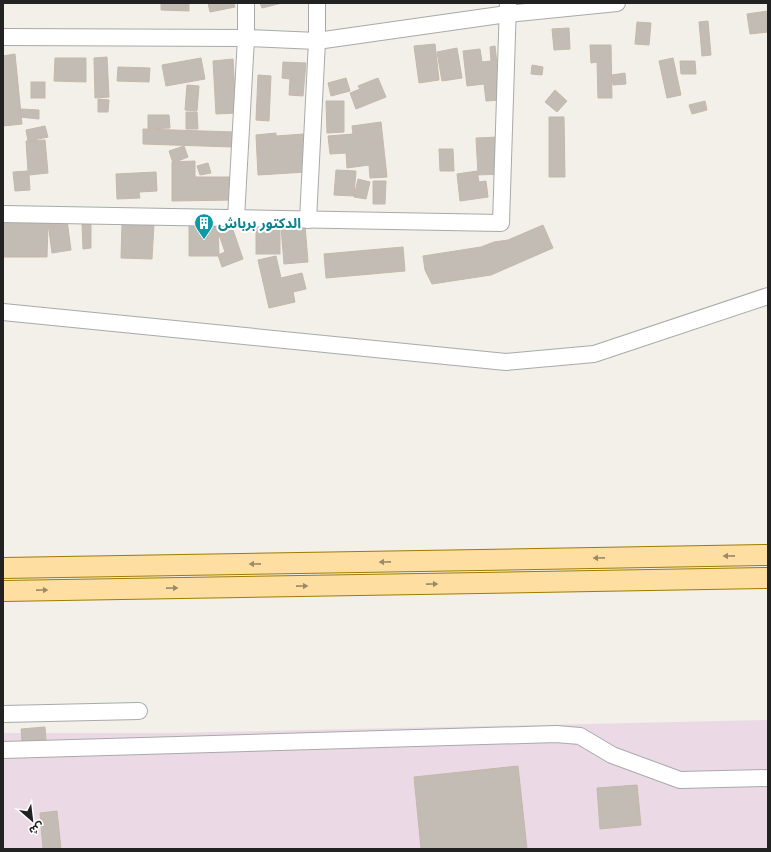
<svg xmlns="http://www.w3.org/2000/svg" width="771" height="852" font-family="'Space Grotesk','Noto Sans Arabic',sans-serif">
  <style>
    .industrial { fill: #ebdae6 }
    .building { fill: #c3bcb4; stroke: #c4b8aa }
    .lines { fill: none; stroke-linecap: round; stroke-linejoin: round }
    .minor-casing { stroke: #a9a9a9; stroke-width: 18 }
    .major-casing { stroke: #a07b00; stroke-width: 22 }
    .minor { stroke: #fff; stroke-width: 16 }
    .major { stroke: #fedfa1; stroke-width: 20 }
    .oneway { fill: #9b8a68 }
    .labels { text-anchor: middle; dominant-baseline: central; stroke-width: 4; stroke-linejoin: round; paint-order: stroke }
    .culture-label { font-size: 14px; font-weight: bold; fill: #0d838f; stroke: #fff; text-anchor: start }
  </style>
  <rect width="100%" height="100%" fill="#f2f0e9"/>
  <path class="industrial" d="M768,720v129h-765v-116h168z"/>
  <g class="building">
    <path d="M161,3h28v8l-28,-1z"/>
    <path d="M208,3h26l1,4 -25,5z"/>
    <path d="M260,3h22l-20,5z"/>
    <path d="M768,11v21l-18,2 -3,-20z"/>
    <path d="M708,21l3,34 -9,1 -3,-34z"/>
    <path d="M637,22l14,1 -2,22 -14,-1z"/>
    <path d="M569,28l1,21 -16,1 -2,-21z"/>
    <path d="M435,44l4,36 -20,3 -5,-37z"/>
    <path d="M590,45h21l1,53h-14l-1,-36 -6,1z"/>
    <path d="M495,46l6,54 -15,1 -2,-17 -17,2 -4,-35 17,-2 2,13 9,-1 -1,-14z"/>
    <path d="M457,48l5,30 -20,3 -5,-29z"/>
    <path d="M15,54l7,70 -19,2v-70z"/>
    <path d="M107,57l2,40 -14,1 -1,-40z"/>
    <path d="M55,58h31v24l-32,-1z"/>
    <path d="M201,58l4,21 -39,7 -4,-21z"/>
    <path d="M673,58l8,37 -14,3 -8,-37z"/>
    <path d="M233,59l3,54 -20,1 -3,-53z"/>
    <path d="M680,61h15l1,13h-15z"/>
    <path d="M283,62l23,1 -3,33 -14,-1 1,-16 -8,-1z"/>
    <path d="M532,65l11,2 -1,8 -11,-1z"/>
    <path d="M118,67l32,1 -1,14 -32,-1z"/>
    <path d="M625,73l1,11 -13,1 -1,-10z"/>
    <path d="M258,75l13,1 -2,45 -13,-1z"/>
    <path d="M346,78l4,13 -19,5 -3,-13z"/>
    <path d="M378,78l8,19 -30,12 -6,-16 10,-4 -2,-3z"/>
    <rect x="31" y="82" width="14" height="16"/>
    <path d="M187,85l12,1 -2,25 -12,-1z"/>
    <path d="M555,90l12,11 -10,11 -12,-10z"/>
    <path d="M98,99l11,1 -1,12h-10z"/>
    <path d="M326,101h18v31l-17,1z"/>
    <path d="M705,101l2,9 -15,4 -3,-9z"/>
    <path d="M21,109l18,1v9l-19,-2z"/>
    <path d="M186,112h11l1,17h-12z"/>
    <path d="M148,115h21l1,13 -22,1z"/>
    <path d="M549,117h15l1,60h-16z"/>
    <path d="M381,122l6,55 -17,1 -1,-13 -22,3 -1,-15 -16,1 -2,-18 25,-2 -1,-8z"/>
    <path d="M45,126l3,11 -20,4 -2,-11z"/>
    <path d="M143,129l91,3 -1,15 -90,-3z"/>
    <path d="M276,133v3l28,-2 2,38 -48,3 -2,-40z"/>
    <path d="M500,137l1,37 -23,1 -2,-37z"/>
    <path d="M45,140l3,33 -19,2 1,15 -15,1 -2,-19 15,-1 -2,-30z"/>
    <path d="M184,146l4,11 -15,6 -4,-12z"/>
    <path d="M439,149h14l1,22h-14z"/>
    <path d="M195,161v16h38l1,23 -62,1v-39z"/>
    <path d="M208,163l3,10 -11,2 -3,-9z"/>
    <path d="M336,170l20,1 -2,25 -20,-1z"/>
    <path d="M477,171l2,11 7,-1 2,16 -28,4 -3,-27z"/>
    <path d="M156,172l1,19 -18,1 1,6 -23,1 -1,-25z"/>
    <path d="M358,179l12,3 -4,17 -12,-2z"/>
    <path d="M373,181h13l-1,23h-12z"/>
    <path d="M67,220l4,30 -19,3 -4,-30z"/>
    <path d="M3,221l45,1 -1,35h-44z"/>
    <path d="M122,223l32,1 -2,35 -31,-1z"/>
    <path d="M82,224h9v24l-8,1z"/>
    <path d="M218,224l1,32h-30v-31z"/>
    <path d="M231,224l12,35 -21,8 -4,-12 7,-3 -8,-23z"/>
    <rect x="256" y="225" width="24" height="29"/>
    <path d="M305,225l3,37 -24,2 -3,-37z"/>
    <path d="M543,225l10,23 -62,27 -59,9 -7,-14 -2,-14 58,-9 13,-5 14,-2z"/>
    <path d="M403,247l2,24 -79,7 -2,-24z"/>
    <path d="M276,256l5,22 21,-5 4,16 -13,3 2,10 -26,6 -11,-48z"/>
    <path d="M45,727l1,13 -24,2 -1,-13z"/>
    <path d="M518,766l9,83h-106l-7,-72z"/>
    <path d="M637,785l4,40 -41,4 -3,-41z"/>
    <path d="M57,811l4,38h-18l-3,-36z"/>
  </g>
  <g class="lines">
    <defs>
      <g id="minor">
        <path d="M3,37l243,1 71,3 190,-27 110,-11"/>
        <path d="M3,214l498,9 7,-220"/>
        <path d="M236,218l10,-180v-35"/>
        <path d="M308,220l9,-179v-38"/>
        <path d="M3,312l503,50 88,-8 174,-58"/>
        <path d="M3,714l136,-3"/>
        <path d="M3,750l553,-16 24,2 32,19 68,25 88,-2"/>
      </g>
      <g id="major">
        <path d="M3,568l765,-13"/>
        <path d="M3,591l765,-13"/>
      </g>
    </defs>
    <use href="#minor" class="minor-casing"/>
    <use href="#major" class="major-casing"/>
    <use href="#minor" class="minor"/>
    <use href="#major" class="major"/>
  </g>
  <defs><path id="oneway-solid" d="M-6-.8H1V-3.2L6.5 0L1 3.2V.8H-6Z"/></defs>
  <g class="oneway">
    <use href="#oneway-solid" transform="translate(729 556) rotate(179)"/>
    <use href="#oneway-solid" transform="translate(599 558) rotate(179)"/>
    <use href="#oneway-solid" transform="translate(385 562) rotate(179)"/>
    <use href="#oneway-solid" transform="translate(255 564) rotate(179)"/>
    <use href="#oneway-solid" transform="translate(432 584) rotate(-1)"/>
    <use href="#oneway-solid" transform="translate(302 586) rotate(-1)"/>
    <use href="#oneway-solid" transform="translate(172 588) rotate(-1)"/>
    <use href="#oneway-solid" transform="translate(42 590) rotate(-1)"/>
  </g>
  <defs>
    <symbol id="building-pin" viewBox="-11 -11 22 30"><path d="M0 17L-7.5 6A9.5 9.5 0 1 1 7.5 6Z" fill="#0f9aa8" stroke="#fff"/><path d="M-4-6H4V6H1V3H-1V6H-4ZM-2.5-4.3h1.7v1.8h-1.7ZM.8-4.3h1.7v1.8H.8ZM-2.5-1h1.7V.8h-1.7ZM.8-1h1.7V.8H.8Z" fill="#fff"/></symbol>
  </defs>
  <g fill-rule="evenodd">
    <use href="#building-pin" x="193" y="212" width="22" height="30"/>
  </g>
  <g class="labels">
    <g class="culture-label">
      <text x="218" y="223">الدكتور برباش</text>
    </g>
  </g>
  <rect width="771" height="852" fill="none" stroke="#222222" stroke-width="8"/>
  <g transform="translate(32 820) rotate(152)" stroke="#ffffff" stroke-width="3" paint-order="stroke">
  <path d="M0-3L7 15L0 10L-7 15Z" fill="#222222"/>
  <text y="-6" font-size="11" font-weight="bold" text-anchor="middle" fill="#222222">ش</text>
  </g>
</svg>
